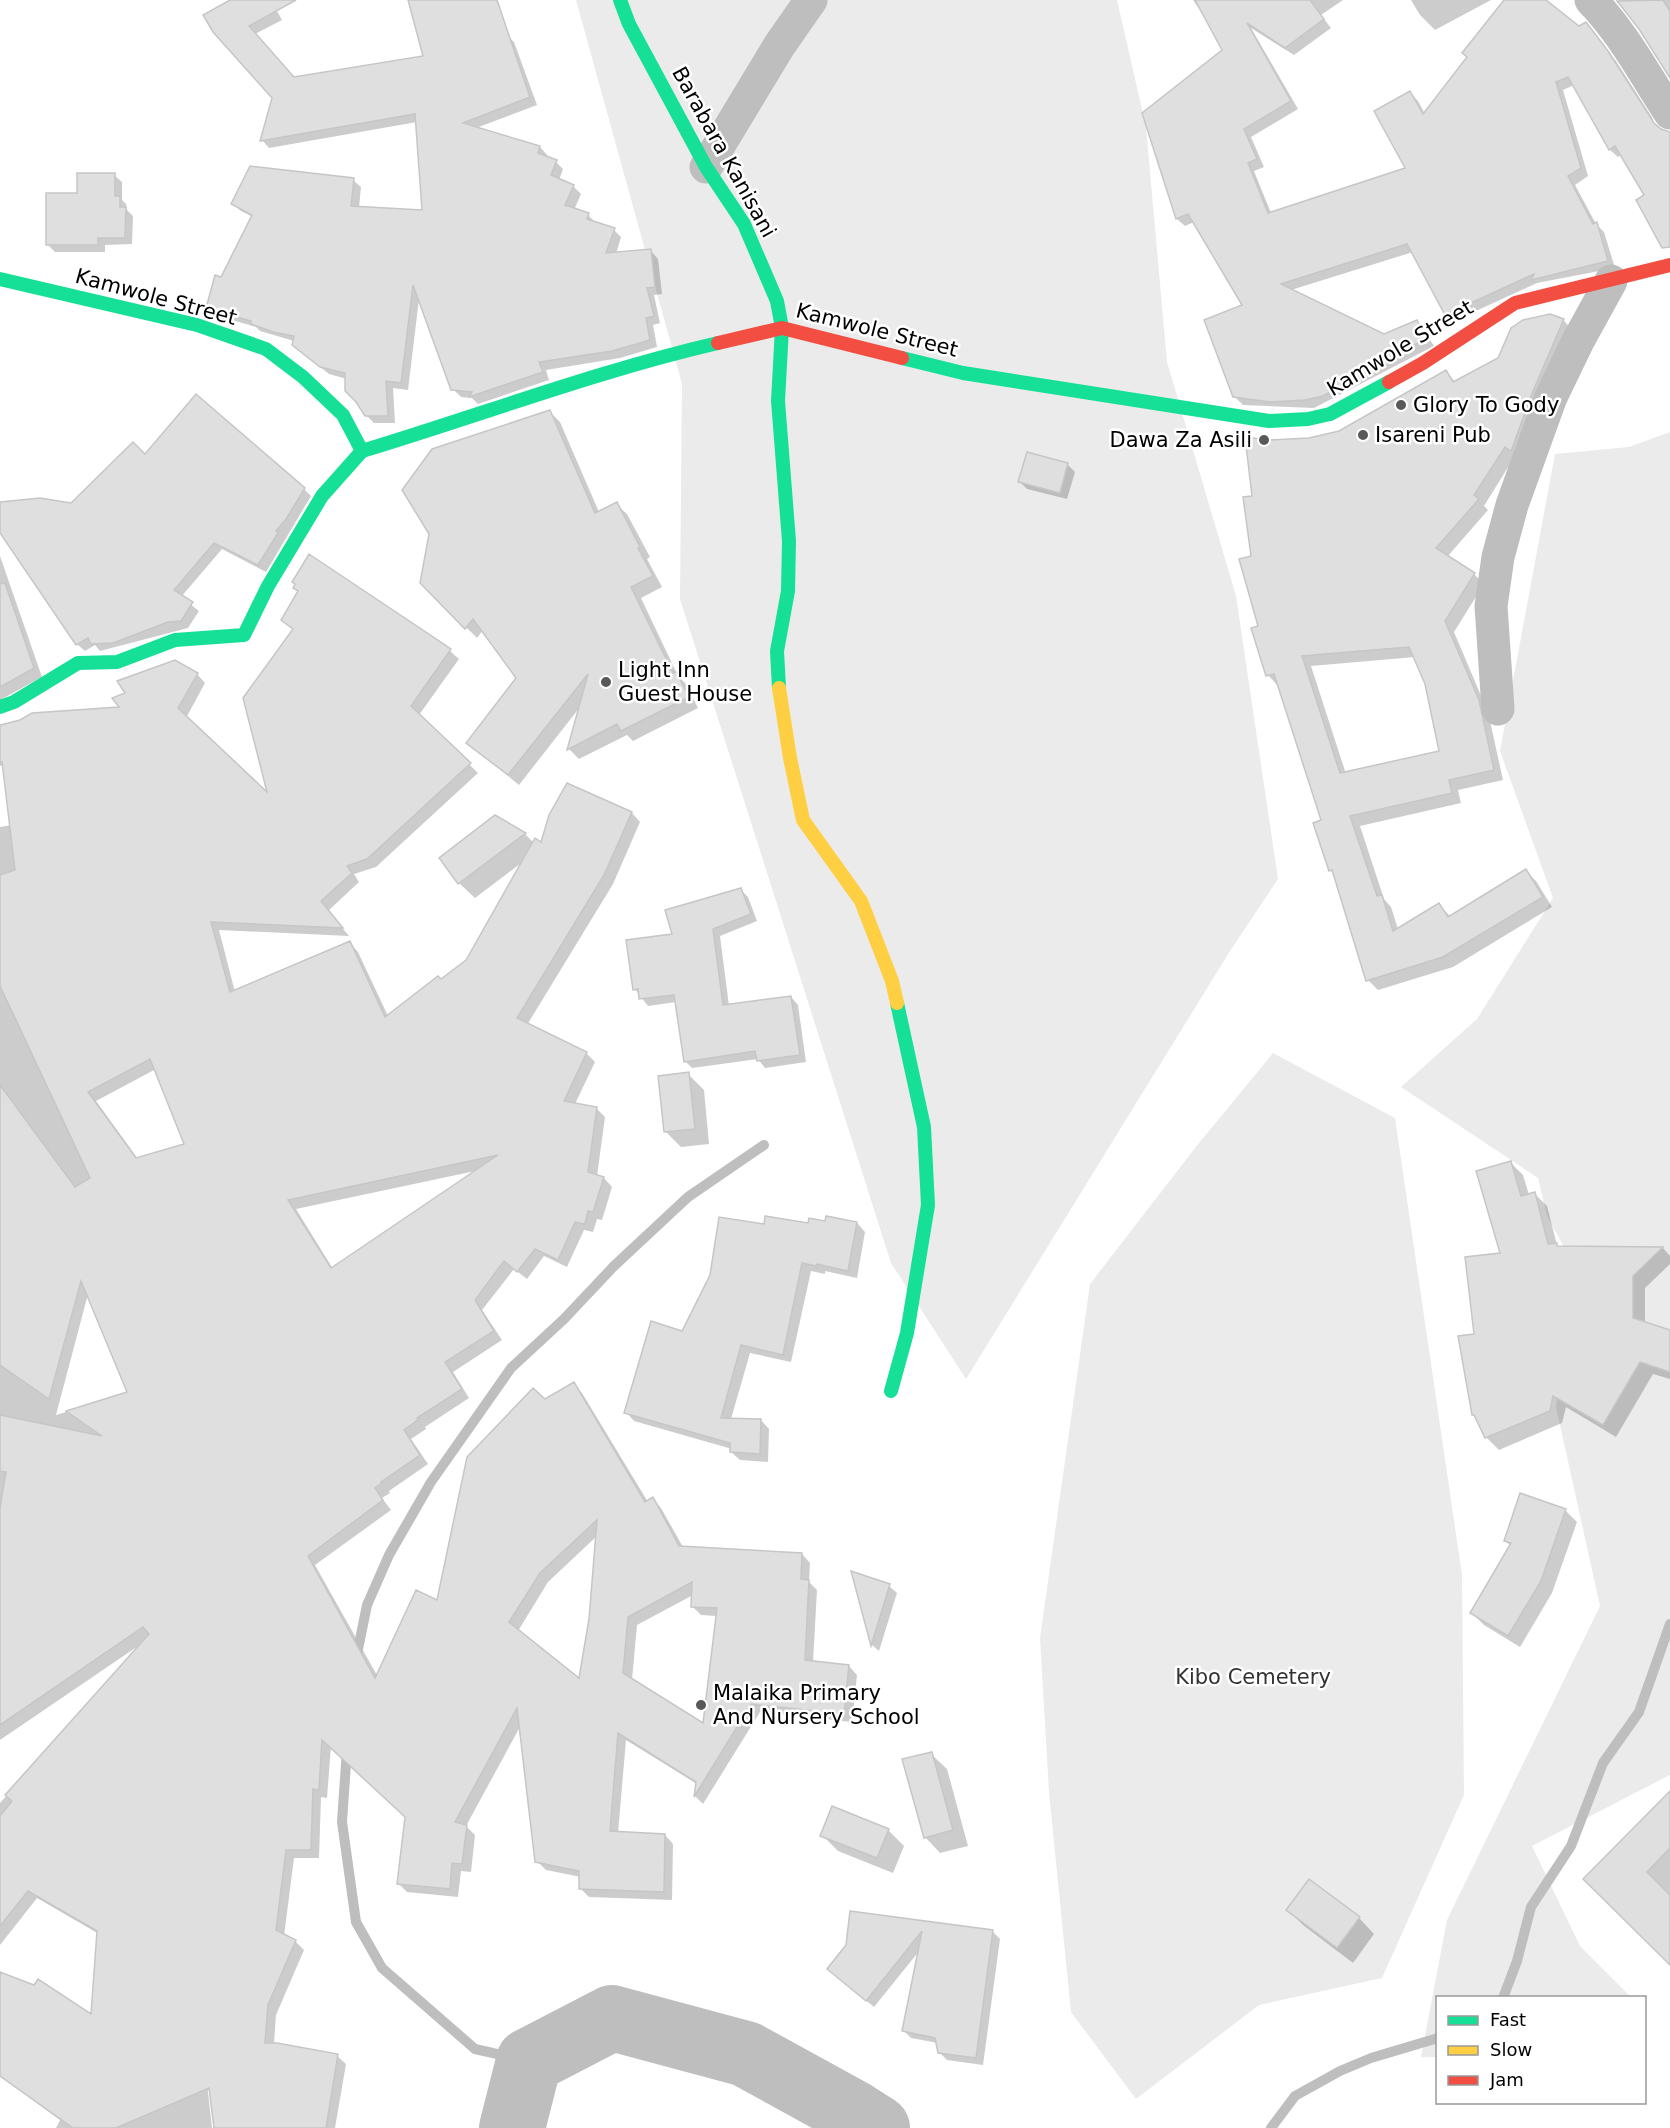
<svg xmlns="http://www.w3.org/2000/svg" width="1670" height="2128" font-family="'DejaVu Sans',sans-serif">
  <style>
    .green { fill: #ebebeb }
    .shadow { fill: #0003; fill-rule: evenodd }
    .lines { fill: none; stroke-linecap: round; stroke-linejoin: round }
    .stream { stroke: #bebebe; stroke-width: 10 }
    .river { stroke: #bebebe; stroke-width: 66 }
    .building { fill: #dfdfdf; stroke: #c6c6c6; stroke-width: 1.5; fill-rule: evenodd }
    .street { stroke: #bebebe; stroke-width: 33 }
    .fast { stroke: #16e098; stroke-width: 14 }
    .slow { stroke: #ffcf43; stroke-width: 14 }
    .jam { stroke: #f24e42; stroke-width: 14 }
    .poi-dot { fill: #595959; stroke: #fff; stroke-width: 2 }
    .labels { text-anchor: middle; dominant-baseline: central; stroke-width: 5; stroke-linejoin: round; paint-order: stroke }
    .street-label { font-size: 21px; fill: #000; stroke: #fff }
    .poi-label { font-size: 21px; fill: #000; stroke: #fff; text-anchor: start }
    .park-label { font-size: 21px; fill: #323232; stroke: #fff }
  </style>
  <rect width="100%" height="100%" fill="#fff"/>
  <g class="green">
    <path d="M576,0h541l29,127 21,235 69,234 42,283 -48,72 -264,428 -75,-116 -211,-664 2,-215z"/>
    <path d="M1670,432v1343l-138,71 48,100 51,51 -193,1 -1,59h-16l26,-137 153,-314 -44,-199 13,-98v-53l-22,-40 -9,-38 -137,-91 76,-68 76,-121 -53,-147 55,-297 74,-7z"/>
    <path d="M1273,1053l122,65 67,457 2,220 -82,183 -123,27 -123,94 -65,-87 -22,-220 -9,-154 50,-354 105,-136z"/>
  </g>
  <g class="shadow">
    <path d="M234,0h37l11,20 -27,14 40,44 130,-21 -15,-57h60l44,42 23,63 -61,23 64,19 7,8 -1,3 10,4 7,7 -4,11 14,6 8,8 -7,16 14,5 8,8 18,7 7,7 -5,17 35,-3 7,8 4,35 -8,1 6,28 -7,2 4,22 -37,11 -74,12 3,10 -71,24 -6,-6 -11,-1 -8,-8 -34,-90 -11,91 -15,-2 2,35h-21l-8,-8 -19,-36 -18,-5 -28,-22 -8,-7 1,-4 -34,-10 -4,-4 -41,-12 -8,-7 46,-91 -12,-6 -8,-7 120,-24 8,7 -2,21 65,3 -7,-89 -148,26 -7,-8 11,-42z"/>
    <path d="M1193,0h150l-22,15 10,13 -37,27 -43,-27 47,81 -47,28 13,30 -10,4 17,42 136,-44 3,-76 8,8 7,13 44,-57 37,-57h38l35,28 14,4 23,29 37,58 -20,13 7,11 -22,14 -8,-7 -36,-65 -11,5 25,86 -13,9 21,39 8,8 11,36 -78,15 -83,38 -8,-7 -33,-62 -122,38 93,46 33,-14 7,8 10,16 -120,62 -71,-3 -9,-9 10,-90 -50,-84 -9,4 -8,-7 47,-169 -17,-30z"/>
    <path d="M1411,0h80l-56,30 -15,-15z"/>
    <path d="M1621,0h49v75l-30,-47 -21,-27z"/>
    <path d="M114,175l8,7v18l4,4 1,6 6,6 -1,28 -27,1v7h-50l-8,-8 31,-49z"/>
    <path d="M1550,315l14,6 10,10 -59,125 -31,50 4,4 -41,47 27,17 10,10 -30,48 34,80 15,68 -45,10 3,13 -101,23 24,73 7,8 7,22 41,-24 12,12 75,-46 10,10 16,26 -99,60 -75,23 -10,-10 -32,-104 -6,-6 -7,-49 -45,-135 -10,-11 -16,-118 1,-60 17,-56 39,-2 26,-5 111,-62 10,11 43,-24zM1415,657l11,27 15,68 -95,22 -35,-108z"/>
    <path d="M549,411l11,11 39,90 17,-8 11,10 23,43 -3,2 15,28 -21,11 37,78 8,8 12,24 -65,33 -6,-6 -48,24 -10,-10 11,-42 -61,78 -51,-42 50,-65 -35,-48 -6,8 -56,-56z"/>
    <path d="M145,457l159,32 7,7 -45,76 -44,-23 -41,48 18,14 -11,17 -88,23 -5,-6 -10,6 -8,-7 -77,-114v-27l71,1z"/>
    <path d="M1067,464l8,8 -8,27 -40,-10 -7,-7z"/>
    <path d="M0,556l42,121 -42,23z"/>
    <path d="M310,556l140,95 9,8 -40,56 59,58 -102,94 -22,7 5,8 -31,29 21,25 -130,-6 16,62 115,-49 8,9 30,64 79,-55 57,-100 -49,37 -16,-15 36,-66 30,17 9,9 8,1 65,-43 25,12 8,9 -27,62 -86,141 60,29 8,8 -20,42 21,4 9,9 -8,59 7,2 8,9 -10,33 -5,-1 -4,13 -9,-2 -17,37 -23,-11 -17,23 -13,-10 -32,41 20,30 -49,32 16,26 -44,29 1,2 -15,10 17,25 -39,27 1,2 -8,5 9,12 -76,55 63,112 60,-75 107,-201 28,-17 9,9 66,109 5,-3 8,9 22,39 119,7 8,9 -1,19 8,8 -4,72 36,4 8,9 -5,47 -92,-10 -57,92 -8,-8 2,-12 -71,-44 -8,93 47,2 8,9 -1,56 -83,-3 -9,-9 1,-11 -35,-7 -9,-9 -16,-136 -55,101 9,9 -4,37 -10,-1 -3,26 -51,-5 -9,-9 9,-66 -76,-71 -4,52 -6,-1 -2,61h-25l-10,78 11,5 9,9 -28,65 -2,29 63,12 9,8 -11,64h-94l-37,-72 8,72h-156l4,-8 -45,-33 -9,-8 -6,-54v-54l7,5 85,41 7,-83 -62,-36 -37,47v-142l144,-161 -144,98v-913l11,-2 -7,-61 -4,2v-39l122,-18 75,-35 8,9 -19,35 84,79 24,-167 -12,-10 17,-28zM156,1069l30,76 -48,14 -42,-58zM480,1170l-147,99 -37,-60zM88,1294l41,99 -73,22zM597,1536l-7,83 -10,62 -62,-50 30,-49zM693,1595l-1,11 9,9 16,1 -13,109 -72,-45 5,-55z"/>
    <path d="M741,890l7,7 9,24 -37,15 9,70 62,-9 7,8 8,57 -41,6 -7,-9 -66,9 -7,-7 -9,-59 -28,4 -13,-17 39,-54z"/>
    <path d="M688,1074l16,16 5,54 -28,3 -16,-16z"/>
    <path d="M1511,1163l12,12 6,20 6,-1 12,12 10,39 2,2 104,1 7,8v8l-25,24v35l25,8v48l-17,-5 -37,63 -50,-30 -4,16 -63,27 -13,-13 -11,-102 26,-81z"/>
    <path d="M827,1223h30l8,9 -8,46 -32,-7v3l-14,-3 -20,91 -41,-9 -19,66 30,1 8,9 -1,33 -28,-2 -9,-8 1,-3 -98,-28 -8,-9 56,-79 83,-107z"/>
    <path d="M1565,1510l12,12 -25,71 -32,54 -36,-22 -12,-12 39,-67 -6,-5z"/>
    <path d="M853,1573l36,13 8,7 -18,58 -7,-6z"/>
    <path d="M931,1754l16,15 21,77 -28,7 -15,-16z"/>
    <path d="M1670,1793v170l-85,-84z"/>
    <path d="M888,1830l16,16 -11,27 -55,-22 -16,-16z"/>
    <path d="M1288,1910l71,8 15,16 -21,29 -50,-38z"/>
    <path d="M852,1913l140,18 8,8 -17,126 -36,-5 -8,-8 -1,-9 -27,-5 -7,-7 16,-81 -46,57 -38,-31 12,-31z"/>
  </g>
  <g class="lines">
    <g class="stream">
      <path d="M356,1659l11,-54 22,-50 42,-73 80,-114 53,-49 50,-53 74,-69 76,-52"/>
      <path d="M347,1749l-5,73 14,100 26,46 93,81 54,12"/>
      <path d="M1503,1998l14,-37 14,-54 40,-61 32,-83 36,-51 31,-88"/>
      <path d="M1271,2128l24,-32 45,-25 31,-13 67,-20"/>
    </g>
    <path class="river" d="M512,2128l17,-67 83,-43 134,36 109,60 22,14"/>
  </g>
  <g class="building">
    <path d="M230,0h66l-47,26 45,51 129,-21 -15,-56h89l33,97 -67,26 77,23 -2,7 19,7 -6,15 23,10 -9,20 24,8 -2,6 28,9 -9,25 45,-4 4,38 -8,1 7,28 -8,2 4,22 -38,11 -73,11 4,10 -74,25 3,-5 -21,-2 -38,-105 -12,98 -15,-2 2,35h-23l-9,-14 -11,-11v-18l-25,-6 -28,-22 2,-9 -21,-4 -22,-8v-3l-45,-13 9,-33 6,2 31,-62 -21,-11 19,-38 104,12 -3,28 71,4 -7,-96 -155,27 12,-43 -59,-66 -10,-17z"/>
    <path d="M1195,0h115l14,19 -39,29 -38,-25 44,78 -47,28 13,30 -9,4 20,50 137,-45 -31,-57 36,-20 13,23 44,-57 -5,-4 42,-53h42l33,26 7,-4 22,29 46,72 7,6 9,3v115l-8,1 -26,-48 8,-5 -29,-49 -6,4 -41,-73 -12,5 25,86 -13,8 25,48 4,-2 11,39 -77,19 3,-6 -89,41 -38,-71 -126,40 103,50 33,-14 10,18 -104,58 -18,4 -35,2 -37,-5 -29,-77 38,-15 -54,-91 -12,5 -34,-106 80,-63z"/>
    <path d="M1663,0l7,11v67l-31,-49 -22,-28z"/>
    <path d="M77,173h38v23h5v11h6l-1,31h-27v7h-52v-52h31z"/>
    <path d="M1550,314l14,5 -31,72 -22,60 -6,-4 -31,48 5,4 -43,49 39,25 -30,48 34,79 15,70 -45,10 3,13 -102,23 27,80 5,-1 11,36 46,-28 9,14 78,-48 17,28 -100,60 -77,24 -34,-111 -3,1 -16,-48 8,-3 -47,-146 -8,2 -15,-48 7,-2 -19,-67 12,-3 -8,-59 9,-1 -7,-59 25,3 39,-2 30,-7 107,-61 7,12 45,-24 13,-30 12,-8zM1409,647l16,37 14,67 -99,22 -38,-117z"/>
    <path d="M196,394l109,94 -19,31 -10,12 2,2 -20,32 -44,-22 -40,47 19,12 -12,19 -13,1 -55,21 -22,1 -3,-6 -12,7 -76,-112v-31l40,-4 31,5 62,-61 12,12z"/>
    <path d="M550,410l45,103 22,-11 23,45 -2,1 15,28 -22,11 42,86 3,-1 13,25 -68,34 -4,-7 -50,26 21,-76 -80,101 -42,-32 50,-65 -43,-59 -8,10 -45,-46 9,-49 -27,-44 30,-41z"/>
    <path d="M1027,452l41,11 -8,30 -42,-11z"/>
    <path d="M309,554l142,95 -40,57 60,57 -104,96 -20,7 5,7 -31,28 22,27 -132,-6 19,70 120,-51 35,76 53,-41 3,3 25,-19 69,-122 6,4 8,-27 18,-32 65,29 -28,63 -87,143 70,34 -23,49 33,6 -9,65 16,5 -11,35 -5,-1 -3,13 -10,-2 -17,38 -23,-11 -18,23 -13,-11 -29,39 19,31 -49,31 17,27 -45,29 2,1 -15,11 16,25 -39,27 1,1 -7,5 8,12 -75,56 67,122 41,-88 21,10 30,-143 66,-69 12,11 29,-17 71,120 8,-5 26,49 123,7 -1,26 8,1 -4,80 44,5 -5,49 -93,-10 -57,93 2,-15 -78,-49 -8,98 55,3 -1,58 -85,-3v-18l-44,-9 -18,-154 -62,114 12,3 -5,39 -10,-1 -2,26 -53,-5 8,-67 -83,-77 -3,50 -6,-1 -2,61h-25l-10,80 20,10 -28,65 -3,38h12l61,11 -12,74h-112l-5,-40 -93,40h-43l-73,-52v-104l34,13 4,-6 53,35 6,-83 -69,-40 -28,35v-110l12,-15 -7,-6 144,-161 -6,-7 -143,98v-218l6,-35 -6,-1v-56l102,21 -36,-25 61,-19 -46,-111 -32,118 -49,-34v-280l75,102 15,-9 -90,-192v-111l15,-5 -13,-108h-2v-37l20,-5 12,-7 87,-6 -7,-9 13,-5 -8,-12 58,-21 23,13 -20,35 89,84 -24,-94 50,-69 -12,-9 17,-29 -5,-3 2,-4 -3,-2zM150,1059l34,85 -48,14 -48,-66zM498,1155l-167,113 -43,-68zM597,1520l-8,99 -10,59 -70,-56 31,-49zM692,1582l-1,25 26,1 -14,115 -80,-50 5,-56z"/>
    <path d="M5,583l29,85 -34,19v-103z"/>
    <path d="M495,815l31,18 -68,51 -19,-26z"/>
    <path d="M741,888l10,26 -38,15 10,76 68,-9 9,59 -43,6 -2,-10 -71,11 -10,-67 -35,4 -1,-10 -5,1 -7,-50 46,-6 -7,-24z"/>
    <path d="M689,1072l6,57 -31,3 -6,-56z"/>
    <path d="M1511,1161l10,35 14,-4 13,52 9,-1v3l106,1 -30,29v42l37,12v42l-30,-10 -37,63 -50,-29 -3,15 -65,27 -11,-23h-2l-14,-79 16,-2 -9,-77 35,-4 -24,-82z"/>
    <path d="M765,1216l43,7 1,-5 16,3 1,-5 31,6 -9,49 -31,-7 -1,2 -14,-3 -19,92 -42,-10 -20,73 40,1 -1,35 -30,-2v-9l-106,-30 27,-92 31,10 28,-56 9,-58 45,7z"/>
    <path d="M1520,1493l46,16 -25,72 -33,55 -38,-23 41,-70 -7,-2z"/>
    <path d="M851,1571l39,13 -19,62z"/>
    <path d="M932,1752l21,78 -29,8 -22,-79z"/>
    <path d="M1670,1791v57l-23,24 23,23v70l-87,-86z"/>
    <path d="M832,1806l57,23 -12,29 -57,-22z"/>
    <path d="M1309,1879l51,38 -23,31 -51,-38z"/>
    <path d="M850,1911l143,19 -17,128 -38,-5 -3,-15 -33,-7 20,-100 -56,70 -39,-32 19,-24z"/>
  </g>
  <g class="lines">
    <g class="street">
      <path d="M1591,0c32,33 54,75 79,113"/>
      <path d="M706,167l73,-121 32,-46"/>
      <path d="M1498,709l-7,-103 7,-49 14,-52 39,-108 27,-56 33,-60"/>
    </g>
    <g class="fast">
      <path d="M620,0l9,24 77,143 38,57 33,77 5,27 -4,73 11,140 -1,50 -11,60 2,37"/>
      <path d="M0,279l197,46 69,24 37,28 40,38 19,36c119,-36 235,-80 356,-108"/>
      <path d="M902,358l61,15 306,48 39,-2 22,-5 59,-32"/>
      <path d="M0,707l14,-5 64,-39 39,-1 58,-22 69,-5 24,-49 54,-90 40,-45"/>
      <path d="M891,1391l16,-58 21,-128 -4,-78 -27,-124"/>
    </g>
    <path class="slow" d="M779,688l11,70 13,62 58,81 31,80 5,22"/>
    <g class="jam">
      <path d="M718,343l64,-15 120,30"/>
      <path d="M1389,382l34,-19 92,-60 155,-38"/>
    </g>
  </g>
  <g class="poi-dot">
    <circle cx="1401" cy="405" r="6"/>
    <circle cx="1363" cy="435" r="6"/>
    <circle cx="1264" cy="440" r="6"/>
    <circle cx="606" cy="682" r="6"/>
    <circle cx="701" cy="1705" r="6"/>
  </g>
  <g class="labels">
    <g class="street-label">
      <text transform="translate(724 152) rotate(61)">Barabara Kanisani</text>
      <text transform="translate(156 297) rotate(15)">Kamwole Street</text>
      <text transform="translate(877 330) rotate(14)">Kamwole Street</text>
      <text transform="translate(1400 348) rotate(-31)">Kamwole Street</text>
    </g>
    <g class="poi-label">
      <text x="1413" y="405">Glory To Gody</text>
      <text x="1375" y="435">Isareni Pub</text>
      <text x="1252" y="440" text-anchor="end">Dawa Za Asili</text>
      <text x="618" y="670">Light Inn<tspan x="618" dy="24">Guest House</tspan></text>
      <text x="713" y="1693">Malaika Primary<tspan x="713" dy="24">And Nursery School</tspan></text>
    </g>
    <g class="park-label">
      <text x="1253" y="1677">Kibo Cemetery</text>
    </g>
  </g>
  <rect x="1436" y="1996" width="210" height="108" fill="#ffffff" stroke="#999999" stroke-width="1.5"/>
  <rect x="1448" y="2016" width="30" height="9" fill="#16e098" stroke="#999999" stroke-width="1.5"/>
  <text x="1490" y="2026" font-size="18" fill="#000000">Fast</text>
  <rect x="1448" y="2046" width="30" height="9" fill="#ffcf43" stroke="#999999" stroke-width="1.5"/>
  <text x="1490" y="2056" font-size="18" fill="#000000">Slow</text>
  <rect x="1448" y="2076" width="30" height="9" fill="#f24e42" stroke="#999999" stroke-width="1.5"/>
  <text x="1490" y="2086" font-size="18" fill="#000000">Jam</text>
</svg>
